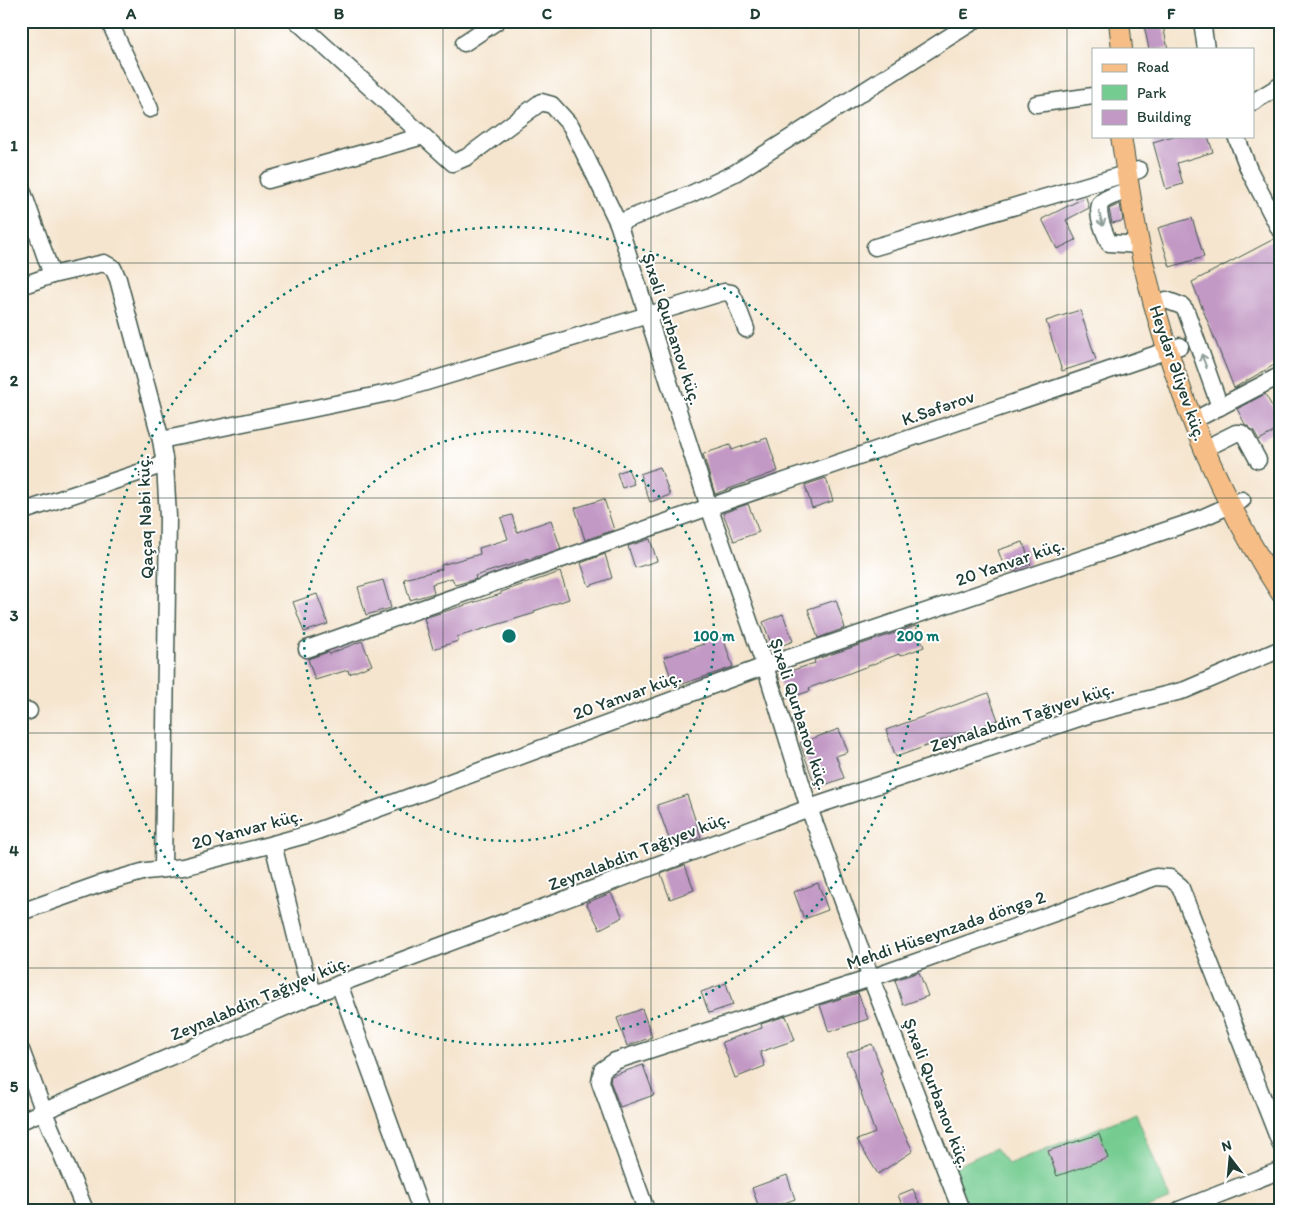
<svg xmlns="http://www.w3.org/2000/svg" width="1302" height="1231" font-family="Itim,sans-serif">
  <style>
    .green { fill: #75cc91; stroke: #4a8462 }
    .building { fill: #c299c5 }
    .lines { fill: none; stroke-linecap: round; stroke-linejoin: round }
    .minor-casing { stroke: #3f564b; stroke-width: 19 }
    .major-casing { stroke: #3f564b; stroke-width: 22 }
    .minor { stroke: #fff; stroke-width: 16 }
    .major { stroke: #f6be86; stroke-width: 20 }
    .oneway { stroke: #8f9e9a }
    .grid { fill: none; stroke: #1f3d34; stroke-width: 1; stroke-opacity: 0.55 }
    .ring { fill: none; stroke: #0f766e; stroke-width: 2.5; stroke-dasharray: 2.5 5 }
    .labels { text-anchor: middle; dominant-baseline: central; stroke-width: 4; stroke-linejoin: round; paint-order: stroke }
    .street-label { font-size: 18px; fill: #1f3d34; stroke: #fff }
    .centre { fill: #0f766e; stroke: #fff; stroke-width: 2.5 }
    .ring-label { font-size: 15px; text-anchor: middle; font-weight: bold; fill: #0f766e; stroke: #fff; stroke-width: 4; stroke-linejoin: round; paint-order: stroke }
    .neatline { fill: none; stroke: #1f3d34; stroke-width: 2 }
    .grid-label { font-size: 16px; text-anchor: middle; font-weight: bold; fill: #1f3d34 }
  </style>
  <rect width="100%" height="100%" fill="#fff"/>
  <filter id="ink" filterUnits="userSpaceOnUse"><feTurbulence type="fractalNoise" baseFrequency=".02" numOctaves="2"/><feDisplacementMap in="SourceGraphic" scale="10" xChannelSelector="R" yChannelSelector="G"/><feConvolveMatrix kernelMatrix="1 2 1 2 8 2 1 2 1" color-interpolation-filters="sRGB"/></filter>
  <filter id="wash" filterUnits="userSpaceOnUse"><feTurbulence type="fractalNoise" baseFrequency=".0096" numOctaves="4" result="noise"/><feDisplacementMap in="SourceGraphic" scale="20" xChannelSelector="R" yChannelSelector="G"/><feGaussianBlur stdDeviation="1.12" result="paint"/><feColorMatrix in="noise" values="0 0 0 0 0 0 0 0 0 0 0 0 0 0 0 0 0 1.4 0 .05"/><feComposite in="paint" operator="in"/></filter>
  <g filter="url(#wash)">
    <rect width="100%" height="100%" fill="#f5e5cf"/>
    <path class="green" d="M1136,1113l34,86 -27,11h-174l-16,-42 42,-20 13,16z"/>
    <g id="blocks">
      <g class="building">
        <path d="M1143,21h19l6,28h-19z"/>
        <path d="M1173,136h35l5,16 -36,11 6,21 -17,5 -13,-47z"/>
        <path d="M1086,197l3,11 -23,12 10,20 -19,9 -15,-30z"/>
        <path d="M1120,204l3,17 -11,2 -3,-14z"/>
        <path d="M1192,218l12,39 -34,10 -12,-39z"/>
        <path d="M1274,239l7,3v119l-47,27 -42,-106z"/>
        <path d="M1080,310l16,50 -34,11 -16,-50z"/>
        <path d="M1265,394l16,28v6l-22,12 -5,-9 -9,-7 -8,-15z"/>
        <path d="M767,438l11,33 -63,23 -12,-40 27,-9 2,5z"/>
        <path d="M660,467l10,28 -20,7 -10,-28z"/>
        <path d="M628,469l6,15 -12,4 -5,-15z"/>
        <path d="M826,478l7,23 -21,7 -7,-23z"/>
        <path d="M604,499l10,31 -29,10 -10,-32z"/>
        <path d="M748,504l11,28 -25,9 -11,-28z"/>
        <path d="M512,515l5,17 34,-12 10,29 -86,27 1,3 -21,6 -3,-7 -20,6 2,9 -24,7 -6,-21 38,-10 -1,-4 39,-11 -1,-6 29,-9 -7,-21z"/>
        <path d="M650,539l7,22 -22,7 -7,-22z"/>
        <path d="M1023,542l8,22 -25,8 -8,-22z"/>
        <path d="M605,554l7,24 -23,8 -8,-23z"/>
        <path d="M560,572l9,27 -35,12 1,2 -78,24 1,4 -25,8 -9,-31 77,-24v-2z"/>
        <path d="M383,580l8,28 -25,7 -8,-28z"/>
        <path d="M317,594l11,30 -24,8 -11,-30z"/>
        <path d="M836,600l9,28 -27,10 -10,-29z"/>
        <path d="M783,614l10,27 -20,8 -10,-27z"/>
        <path d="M916,626l8,21 -24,9 -1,-2 -52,20 -38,14 1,3 -24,8 -8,-24 37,-12 -1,-3z"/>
        <path d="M722,635l11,32 -59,20 -10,-30 40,-13 -1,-2z"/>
        <path d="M362,641l10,24 -23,9 -1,-4 -33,10 -7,-21 20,-7 1,2z"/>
        <path d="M988,693l10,27 -102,37 -10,-27z"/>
        <path d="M839,729l9,23 -12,4 8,22 -28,10 -16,-45z"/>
        <path d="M687,795l14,42 -29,10 -15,-42z"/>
        <path d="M685,865l9,25 -24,9 -9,-25z"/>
        <path d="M818,883l10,27 -24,9 -10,-27z"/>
        <path d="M611,893l12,24 -23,12 -14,-26z"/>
        <path d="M919,972l9,24 -25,9 -8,-25z"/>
        <path d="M726,983l7,22 -24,8 -8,-21z"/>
        <path d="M858,993l10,26 -39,13 -9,-27z"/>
        <path d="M642,1009l10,28 -25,9 -10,-28z"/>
        <path d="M786,1016l9,24 -35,12 5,14 -30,12 -13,-36 40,-14 -1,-4z"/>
        <path d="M872,1044l10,27 -2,1 19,51 14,28 -35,23 -21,-34 18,-7 -28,-80z"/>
        <path d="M643,1065l11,30 -34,12 -10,-26 1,-5z"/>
        <path d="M1099,1134l9,24 -51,18 -9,-25z"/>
        <path d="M787,1175l8,24 -30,11h-5l-8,-22z"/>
        <path d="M913,1189l8,18 -6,3h-11l-6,-15z"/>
      </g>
    </g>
  </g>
  <g filter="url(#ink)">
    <use href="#blocks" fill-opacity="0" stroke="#3f564b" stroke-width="1"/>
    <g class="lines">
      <defs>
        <g id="minor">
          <path d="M109,21l41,88"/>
          <path d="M297,21l156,142 14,-6 74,-55 11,3 19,21 47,97 91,284 56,159 44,142 62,170 90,232"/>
          <path d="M1202,21l4,28"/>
          <path d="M464,43l33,-22"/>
          <path d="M1253,102l28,-17"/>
          <path d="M1036,104l57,-8"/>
          <path d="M1236,136l13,34 32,62"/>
          <path d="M268,180l155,-44"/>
          <path d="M21,187l31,88 52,-12 9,5 5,11 43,161 4,24 3,53 -5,352"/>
          <path d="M1130,190c-9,3 -20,6 -27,11 -10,7 2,33 6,42l30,2"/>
          <path d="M618,223l73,-29 44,-21 239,-152"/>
          <path d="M875,247l264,-77"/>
          <path d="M21,286l31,-11"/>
          <path d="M1166,300l16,6 4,5 34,96"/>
          <path d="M1204,415l77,-40"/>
          <path d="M161,440l232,-48 331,-100 7,1 4,7 11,29"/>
          <path d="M1216,443l20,-10h5l4,3 13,24"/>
          <path d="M21,512l144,-48"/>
          <path d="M307,649l402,-142 471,-161"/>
          <path d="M21,713l8,-2"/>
          <path d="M273,844l28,113 4,15 10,23"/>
          <path d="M21,912l79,-28 46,-13 37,-4 90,-23 36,-10 456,-168 432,-146 45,-20"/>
          <path d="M339,984l82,226"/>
          <path d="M21,1050l23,62 41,98"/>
          <path d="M21,1121l318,-137 470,-176 285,-95 91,-23 96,-41"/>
          <path d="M646,1210l-46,-128 2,-12 13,-9 256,-83 285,-101 14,1 10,8 101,259"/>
          <path d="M1179,1210l102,-40"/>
        </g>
        <g id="major">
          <path d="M1119,21l3,28"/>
          <path d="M1121,136c7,45 13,90 24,134 28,114 72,225 136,323"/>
        </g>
      </defs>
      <use href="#minor" class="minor-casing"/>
      <use href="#major" class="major-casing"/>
      <use href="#minor" class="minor"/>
      <use href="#major" class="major"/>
    </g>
    <defs><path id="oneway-shaft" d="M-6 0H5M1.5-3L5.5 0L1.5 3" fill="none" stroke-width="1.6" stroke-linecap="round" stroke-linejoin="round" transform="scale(1.25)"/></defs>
    <g class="oneway">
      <use href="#oneway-shaft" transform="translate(1101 219) rotate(74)"/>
      <use href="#oneway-shaft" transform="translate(1204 361) rotate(-110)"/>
    </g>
  </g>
  <path class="grid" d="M235,21v1189M443,21v1189M651,21v1189M859,21v1189M1067,21v1189M21,263h1260M21,498h1260M21,733h1260M21,968h1260"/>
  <g class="ring">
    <circle cx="509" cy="636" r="205"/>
    <circle cx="509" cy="636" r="409"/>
  </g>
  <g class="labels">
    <g class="street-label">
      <text transform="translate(672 329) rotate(72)">Şıxəli Qurbanov küç.</text>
      <text transform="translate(1178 373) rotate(71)">Heydər Əliyev küç.</text>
      <text transform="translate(938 408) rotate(-19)">K.Səfərov</text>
      <text transform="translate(145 517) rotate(-92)">Qaçaq Nəbi küç.</text>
      <text transform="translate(1010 562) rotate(-19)">20 Yanvar küç.</text>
      <text transform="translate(627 695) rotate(-20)">20 Yanvar küç.</text>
      <text transform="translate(800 714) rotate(72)">Şıxəli Qurbanov küç.</text>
      <text transform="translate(1022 717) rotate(-18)">Zeynalabdin Tağıyev küç.</text>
      <text transform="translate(247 829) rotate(-15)">20 Yanvar küç.</text>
      <text transform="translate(639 851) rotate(-21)">Zeynalabdin Tağıyev küç.</text>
      <text transform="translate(946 930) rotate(-19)">Mehdi Hüseynzadə döngə 2</text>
      <text transform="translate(260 998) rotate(-23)">Zeynalabdin Tağıyev küç.</text>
      <text transform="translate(937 1093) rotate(69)">Şıxəli Qurbanov küç.</text>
    </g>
  </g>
  <circle cx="509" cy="636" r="8" class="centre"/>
  <g class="ring-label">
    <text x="714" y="641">100 m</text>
    <text x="918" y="641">200 m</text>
  </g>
  <rect width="1302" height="1231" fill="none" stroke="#fff" stroke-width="55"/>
  <rect x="1092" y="48" width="162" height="90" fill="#ffffff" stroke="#a5b1ae"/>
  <rect x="1102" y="64" width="25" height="8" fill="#f6be86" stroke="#a5b1ae"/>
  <text x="1137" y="72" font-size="15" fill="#1f3d34">Road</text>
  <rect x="1102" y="85" width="25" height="15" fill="#75cc91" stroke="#a5b1ae"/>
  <text x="1137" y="98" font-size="15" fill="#1f3d34">Park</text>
  <rect x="1102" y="110" width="25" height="15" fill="#c299c5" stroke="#a5b1ae"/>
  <text x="1137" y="122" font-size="15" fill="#1f3d34">Building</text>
  <g transform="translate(1230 1158) rotate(344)" stroke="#ffffff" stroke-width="4" paint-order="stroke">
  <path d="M0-4L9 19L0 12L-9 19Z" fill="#1f3d34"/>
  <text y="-8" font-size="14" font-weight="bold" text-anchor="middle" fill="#1f3d34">N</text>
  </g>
  <rect x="28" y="28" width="1246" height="1176" class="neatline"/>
  <g class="grid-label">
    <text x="131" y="19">A</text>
    <text x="339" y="19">B</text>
    <text x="547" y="19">C</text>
    <text x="755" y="19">D</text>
    <text x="963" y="19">E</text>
    <text x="1171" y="19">F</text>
    <text x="14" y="151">1</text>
    <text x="14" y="386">2</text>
    <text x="14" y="621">3</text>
    <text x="14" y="856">4</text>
    <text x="14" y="1092">5</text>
  </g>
</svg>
